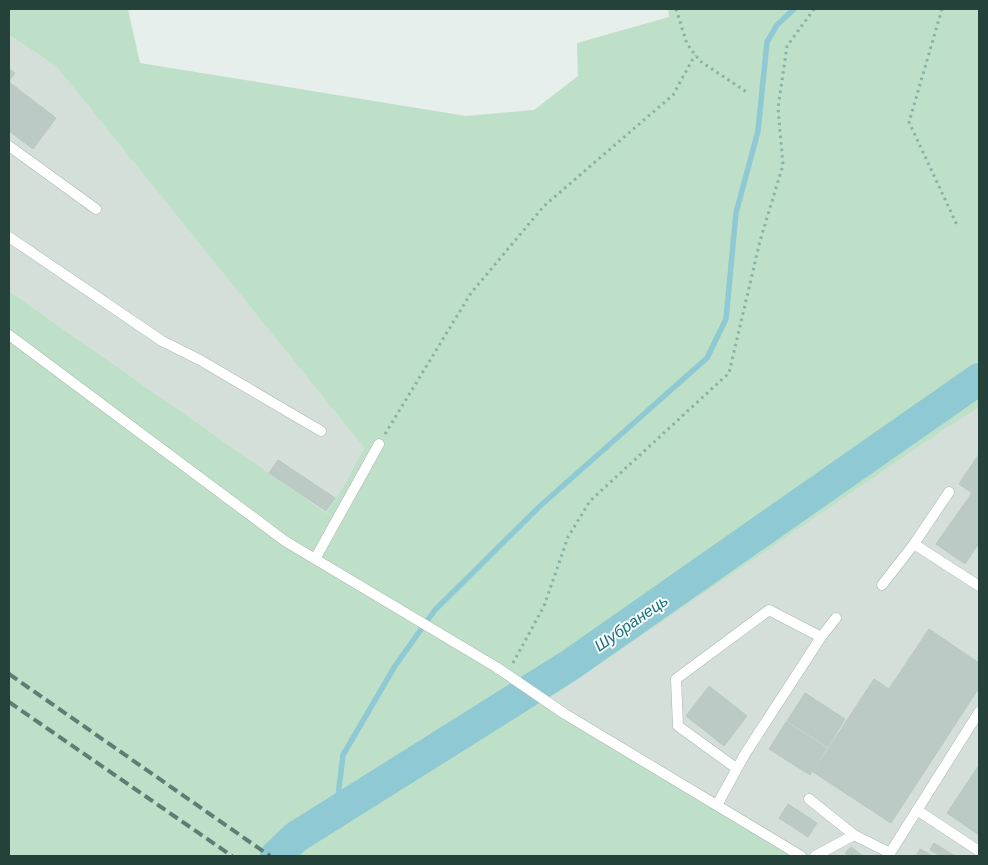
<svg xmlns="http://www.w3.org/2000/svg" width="988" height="865" font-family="Helvetica,sans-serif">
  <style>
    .built { fill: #d4dfda }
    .green { fill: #bfe0c8 }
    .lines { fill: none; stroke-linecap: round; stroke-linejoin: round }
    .stream { stroke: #8ec9d4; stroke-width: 5.5 }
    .river { stroke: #8ec9d4; stroke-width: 32 }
    .building { fill: #bbcac4; stroke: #b8c9c2 }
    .service-casing { stroke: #a8b8b2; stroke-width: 11 }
    .path { stroke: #86b3a5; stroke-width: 3; stroke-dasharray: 2.5 4; stroke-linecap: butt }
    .service { stroke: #fff; stroke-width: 10 }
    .rail { stroke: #5f7d75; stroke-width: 4; stroke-dasharray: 10 5; stroke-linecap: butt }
    .labels { text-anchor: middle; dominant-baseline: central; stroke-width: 4; stroke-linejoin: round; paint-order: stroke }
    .water-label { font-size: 16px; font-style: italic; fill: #1c6f80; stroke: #f7fbf9 }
  </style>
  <rect width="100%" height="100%" fill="#e6efeb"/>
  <g class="built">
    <path d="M9,35l47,31 308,382 -21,39 -17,26 -317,-222z"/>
    <path d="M979,406v450h-167l-222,-131 -41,-27z"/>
  </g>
  <path class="green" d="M9,9h119l12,54 326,53 68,-6 44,-34 -1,-33 92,-26 -1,-8h311v398l-34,22 -395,269 40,27 222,131h-803v-565l317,222 17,-26 21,-39 -308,-382 -47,-31z"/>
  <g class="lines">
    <path class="stream" d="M336,812l7,-57 52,-89 40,-56 104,-103 168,-149 19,-39 10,-106 22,-82 9,-89 10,-17 17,-16"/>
    <path class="river" d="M276,856l20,-19 274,-172 409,-286"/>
  </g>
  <g class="building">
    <path d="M9,69l6,4 -5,7 -1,-1z"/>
    <path d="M9,82l47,36 -23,31 -24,-18z"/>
    <path d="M979,454v89l-14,21 -29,-20 36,-51 -13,-9z"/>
    <path d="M278,460l57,38 -9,13 -57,-38z"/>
    <path d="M929,629l50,34v25l-88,135 -78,-51 61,-93 15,10z"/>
    <path d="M709,686l38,30 -23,30 -38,-30z"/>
    <path d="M805,693l40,26 -17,28 -41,-26z"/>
    <path d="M786,722l41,26 -17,27 -41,-26z"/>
    <path d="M979,765v70l-32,-22z"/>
    <path d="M788,804l29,19 -9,14 -29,-19z"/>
    <path d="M934,843l21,13h-15l-10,-6z"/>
    <path d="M851,847l12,9h-14l-4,-3z"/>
    <path d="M920,849l13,7h-17z"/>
  </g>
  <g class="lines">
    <defs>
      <g id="service">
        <path d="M9,146l87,63"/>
        <path d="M9,237l153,104 38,19 121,71"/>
        <path d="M9,335l276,206 211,126 69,47 236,142"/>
        <path d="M949,492l-35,52 65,42"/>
        <path d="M315,559l64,-115"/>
        <path d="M882,585l32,-41"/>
        <path d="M736,768l-58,-42 -2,-47 93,-69 52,27"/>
        <path d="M809,799l45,36 36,18 89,-141"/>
        <path d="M717,805l28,-51 76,-117 15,-19"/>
        <path d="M917,810l62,41"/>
        <path d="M815,856l39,-21"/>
      </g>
    </defs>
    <use href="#service" class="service-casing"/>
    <g class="path">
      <path d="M676,9l11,35 13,17 48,32"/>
      <path d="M942,9l-33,113 48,103"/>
      <path d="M385,434l86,-141 73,-87 129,-111 22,-40"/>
      <path d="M513,663l31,-57 24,-69 22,-36 139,-128 31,-132 23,-76 -5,-57 9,-62 27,-37"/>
    </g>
    <use href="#service" class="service"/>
    <g class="rail">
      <path d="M9,674l261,182"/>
      <path d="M9,702l223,154"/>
    </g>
  </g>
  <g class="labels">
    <g class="water-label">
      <text transform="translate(631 623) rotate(-35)">Шубранець</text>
    </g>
  </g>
  <rect width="988" height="865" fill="none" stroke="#24423a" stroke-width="20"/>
</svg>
